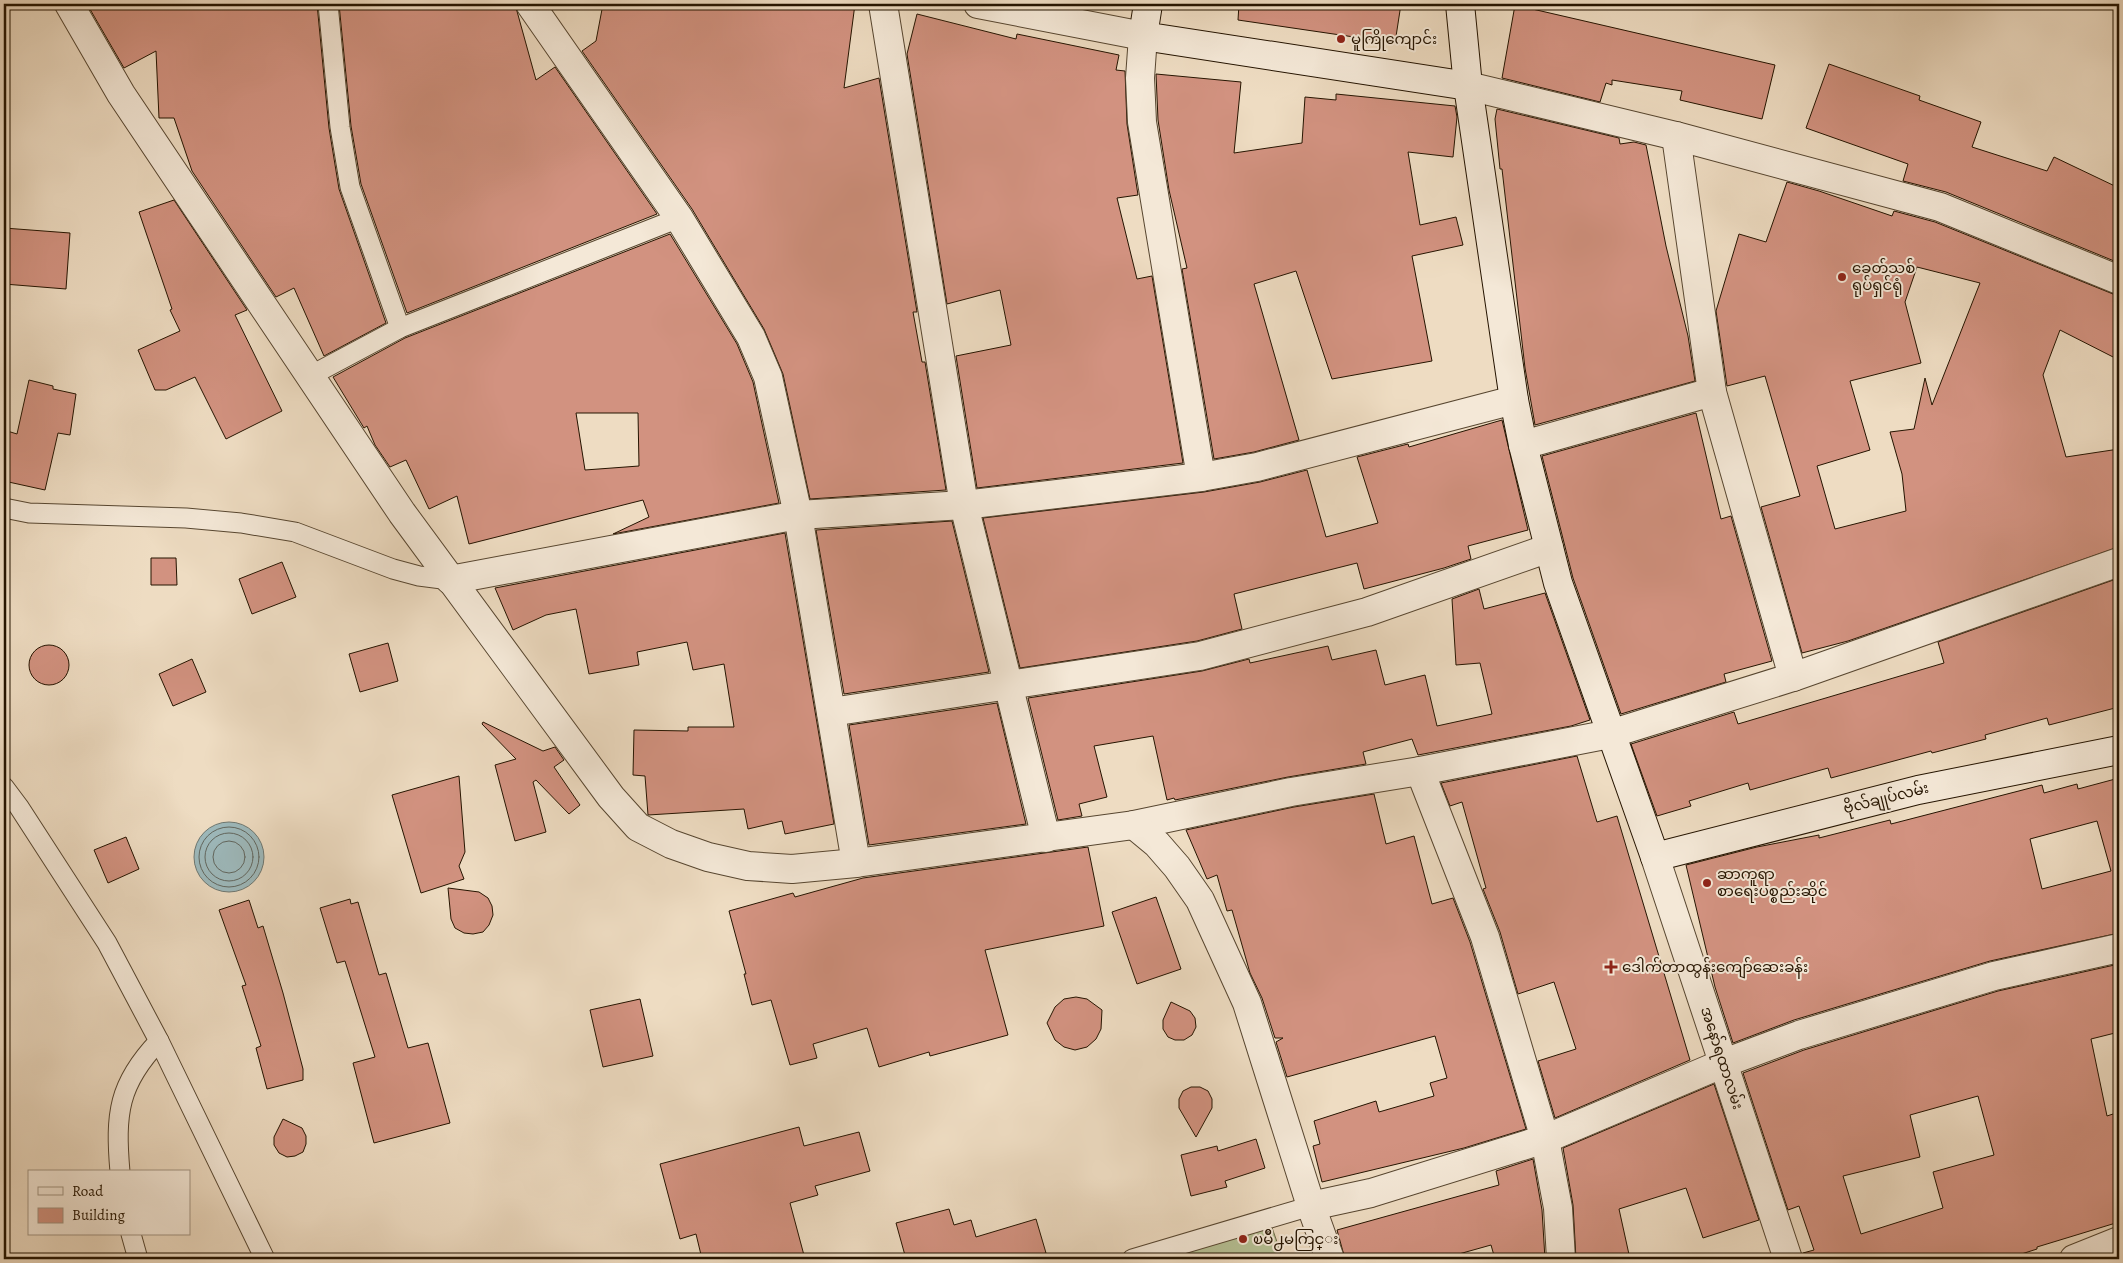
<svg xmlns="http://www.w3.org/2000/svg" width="2123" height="1263" font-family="Alegreya,'Noto Sans Myanmar',serif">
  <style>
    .green { fill: #b6c195; stroke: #6e6a4a }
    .water { fill: #9db9bc; stroke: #6d7771 }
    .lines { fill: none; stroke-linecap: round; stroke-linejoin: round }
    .shore { stroke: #61665e; stroke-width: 1 }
    .building { fill: #d29280; stroke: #251400; fill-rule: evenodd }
    .service-casing { stroke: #574630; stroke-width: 21 }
    .minor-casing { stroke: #574630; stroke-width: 30 }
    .tertiary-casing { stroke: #574630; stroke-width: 30 }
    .secondary-casing { stroke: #251400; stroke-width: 30 }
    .service { stroke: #f4e8d7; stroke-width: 19 }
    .minor { stroke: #f4e8d7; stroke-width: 28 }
    .tertiary { stroke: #f4e8d7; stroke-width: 28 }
    .secondary { stroke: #f4e8d7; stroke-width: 28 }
    .poi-dot { fill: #8f2418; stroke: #f4e8d7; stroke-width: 2 }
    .labels { text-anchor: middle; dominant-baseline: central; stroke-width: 4; stroke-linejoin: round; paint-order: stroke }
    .poi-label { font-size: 15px; fill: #251400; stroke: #f4e8d7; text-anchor: start }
    .street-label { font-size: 15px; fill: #251400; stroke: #f4e8d7 }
  </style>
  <rect width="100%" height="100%" fill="#eedcc2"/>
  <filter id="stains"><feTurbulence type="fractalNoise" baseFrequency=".004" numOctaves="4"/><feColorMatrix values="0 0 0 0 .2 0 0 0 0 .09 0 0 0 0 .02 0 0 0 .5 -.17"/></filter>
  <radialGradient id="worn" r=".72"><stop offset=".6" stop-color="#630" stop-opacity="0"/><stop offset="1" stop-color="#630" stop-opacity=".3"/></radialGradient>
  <path class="green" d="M1269,1219l14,40h-131z"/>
  <circle class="water" cx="229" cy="857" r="35"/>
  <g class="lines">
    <g class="shore">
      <circle cx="229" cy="857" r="30"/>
      <circle cx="229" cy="857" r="24"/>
      <circle cx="229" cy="857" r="16"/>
    </g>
  </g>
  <g class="building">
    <path d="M87,4h152v2l78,-2 12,124 10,61 47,134 -62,33 -30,-68 -18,9 -84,-126 -18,-53h-15l-3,-67 -32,17z"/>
    <path d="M339,4h176l21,76 19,-13 102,147 -250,99 -46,-129 -10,-58z"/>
    <path d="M603,4h252l-11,84 35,-10 38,234h-4l9,50h3l21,128 -136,9 -27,-125 -19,-45 -72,-120 -110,-158 14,-10z"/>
    <path d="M1239,4h162l-6,39 -157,-23z"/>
    <path d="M1515,5l260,60 -13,54 -82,-19 2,-9 -70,-11v5l-6,-2 -6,19 -98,-24z"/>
    <path d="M917,14l99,25 1,-5 102,21 -3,15 9,1 2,53 11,71 -21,3 20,81 15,-3 31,187 -206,25 -21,-132 55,-11 -11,-55 -53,14 -40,-250z"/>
    <path d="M1829,64l91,32 -1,4 62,22 -9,25 75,24 7,-14 65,31v75l-173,-71 -43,-11 5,-17 -102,-36z"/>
    <path d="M1156,74l85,8 -7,71 68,-10 3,-46 31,3v-6l119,12 2,11 -4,40 -45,-5 12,73 36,-8 7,28 -51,11 20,105 -100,18 -36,-108 -42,13 45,156 -45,12 -40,7 -32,-190 5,-1 -18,-78 -11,-70z"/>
    <path d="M1497,109l122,29 1,6 14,-2 12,3 20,101 22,90 7,45 -160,44 -10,-57 -23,-199h-2l-5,-50z"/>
    <path d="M1787,182l32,9 73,25 2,-5 41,11 178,72 6,1v65l-59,-30 -17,45 23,82 53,-8v98l-271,94 -46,12 -41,-146 39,-11 -35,-120 -38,10 -11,-75 23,-77 27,8zM1917,267l63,16 -48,122 -7,-27 -11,51 -24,3 12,42 4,37 -71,18 -18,-63 53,-16 -20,-69 71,-18 -16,-61z"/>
    <path d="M174,200l73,110 -12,5 47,96 -56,28 -31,-62 -29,13h-11l-17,-40 42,-19 -10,-21 2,-1 -33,-97z"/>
    <path d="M4,228l66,5 -4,56 -62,-5z"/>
    <path d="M670,234l67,110 16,38 26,121 -166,31 36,-17 -6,-17 -174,44 -12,-48 -28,13 -23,-49 -16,7 -15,-22 -8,-19 -3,2 -31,-51 72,-39zM576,413h62l1,53 -54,4z"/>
    <path d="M29,380l24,6v3l23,5 -6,41 -12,-2 -13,57 -41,-9v-51l13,4z"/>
    <path d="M1696,413l25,106 10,-3 41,145 -48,13 2,8 -105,32 -48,-136 -31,-122z"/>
    <path d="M1502,420l26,110 -60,16 3,13 -27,9 -80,21 -7,-26 -123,31 8,35 -45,12 -177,27 -37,-150 221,-26 56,-10 47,-12 19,67 52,-14 -21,-66 51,-13 1,3z"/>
    <path d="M952,521l37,151 -145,22 -28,-164z"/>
    <path d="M785,533l49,291 -49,10 -3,-13 -34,8 -4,-20 -96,6 -3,-39 -12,-1 1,-45 54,1v-4h46l-10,-63 -31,6 -6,-28 -50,10 2,13 -50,9 -13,-65 -30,6 -33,15 -18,-42z"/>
    <path d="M151,558h25l1,27h-26z"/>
    <path d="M282,562l14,35 -44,17 -13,-35z"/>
    <path d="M2119,578v129l-70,18 -2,-7 -62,17 1,4 -54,14 -1,-2 -100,27 -3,-10 -78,22 -2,-7 -59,18 2,5 -34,10 -26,-72 103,-32 4,12 206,-61 -6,-21z"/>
    <path d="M1479,589l5,20 61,-16 45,127 -19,6 -153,29 -6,-16 -49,13 3,12 -78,13 -113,23 -1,-2 -7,2 -14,-64 -59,10 13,51 -28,7 3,12 -24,4 -30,-122 174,-27 47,-12 1,4 78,-17 4,14 44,-10 9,35 40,-10 12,51 55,-12 -12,-51 -24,2 -4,-66z"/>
    <path d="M388,643l10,38 -38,11 -11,-38z"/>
    <circle cx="49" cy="665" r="20"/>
    <path d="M192,659l14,33 -33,14 -14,-32z"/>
    <path d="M997,703l29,121 -157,21 -20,-120z"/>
    <path d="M483,722l60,29 12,-4 9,13 -10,7 26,38 -11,9 -33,-34 -3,2 13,50 -31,9 -20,-76 21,-6 -34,-35z"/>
    <path d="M1577,756l20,66 20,-6 73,244 -135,58 -17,-57 38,-12 -22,-67 -36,12 -18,-62 -17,-43 3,-1 -24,-86 -12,4 -9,-23z"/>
    <path d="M459,776l6,76 -6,14 5,13 -43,14 -29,-98z"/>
    <path d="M2119,778v155l-129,28 -196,59 -61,23 -18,-56 -29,-122 71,-18 62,-12v3l71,-18 1,4 151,-39 2,8 33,-9 1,5zM2097,821l14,50 -69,18 -12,-50z"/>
    <path d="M1374,794l12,50 28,-8 18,68 21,-6 17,44 56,187 -62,19 -142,34 -9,-36 7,-2 -6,-23 62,-20 3,11 55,-16 -4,-13 17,-5 -12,-42 -148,41 -11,-35 7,-4h-8l-13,-40 -12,-25 -18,-63 -5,1 -10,-36 -10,4 -21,-49 108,-23z"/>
    <path d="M126,837l13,32 -31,14 -14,-33z"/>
    <path d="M1088,847l16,79 -119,24 23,85 -78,21 -1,-4 -50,15 -12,-39 -54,16 4,14 -27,7 -19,-65 -19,5 -8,-31h2l-17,-63 64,-18 2,4 68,-19z"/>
    <path d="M448,888l31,4 9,6 4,8 1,9 -4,10 -6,7 -10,2 -9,-1 -9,-5 -4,-9z"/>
    <path d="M1156,897l25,72 -44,15 -25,-72z"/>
    <path d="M350,899l1,5 7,-2 21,73 7,-2 22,75 20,-5 22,80 -76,20 -21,-80 22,-6 -30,-96 -8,2 -17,-55z"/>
    <path d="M249,900l9,28 5,-2 20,67 20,76v11l-36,9 -11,-41 5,-2 -19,-60 4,-1 -27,-75z"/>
    <path d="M2119,964v68l-28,7 16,77 12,-4v110l-82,25v2l-31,10h-203v-6l11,-3 -15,-44 -11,4 -45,-137 61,-23 194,-59zM1978,1096l16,59 -61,17 10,36 -82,26 -18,-58 77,-19 -10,-42z"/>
    <path d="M1076,997l11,2 15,11 -1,19 -5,10 -9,8 -12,3 -11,-3 -9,-7 -8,-17 8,-16 9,-8z"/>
    <path d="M640,999l13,57 -50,11 -13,-57z"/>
    <path d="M1171,1002l19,9 5,7 1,9 -4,8 -8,5h-9l-7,-3 -5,-8v-9z"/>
    <path d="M1714,1084l45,136 -56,18 -17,-50 -67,21 11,50h-54l-3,-54 -10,-57z"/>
    <path d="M1191,1087h9l8,4 4,8v9l-16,29 -17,-29v-9l4,-8z"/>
    <path d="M283,1119l19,9 4,8v8l-3,8 -8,4 -8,1 -8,-4 -5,-8v-8z"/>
    <path d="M799,1127l5,19 55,-14 11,39 -55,15 3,9 -28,8 15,56h-103l-6,-25 -16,5 -20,-75z"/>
    <path d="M1256,1139l9,29 -40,13 2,6 -36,9 -10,-41 36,-9 1,5z"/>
    <path d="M1533,1159l9,51 3,49h-50l-4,-14 -50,14h-96l-8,-29 162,-45 -3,-14z"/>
    <path d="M949,1209l5,16 17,-5 5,17 60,-18 10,34 -22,6h-118l-10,-36z"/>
  </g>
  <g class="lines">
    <defs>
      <g id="service">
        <path d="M328,4l12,123 10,60 50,141"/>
        <path d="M310,376l90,-48 279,-110"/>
        <path d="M4,508l25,5 157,5 55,5 54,9 98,37 26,7 31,4"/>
        <path d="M4,787l15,20 88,136 52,98 106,218"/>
        <path d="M120,1172c-5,-58 -2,-88 39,-131"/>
        <path d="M131,1234l7,25"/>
        <path d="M1132,1259l179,-53"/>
      </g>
      <g id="minor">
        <path d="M69,4l52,90 281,419 209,284 27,30 33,17 37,13 40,9 44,3 64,-6 278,-38 157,-33 129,-21 190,-37 183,-57 326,-115"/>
        <path d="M530,4l149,214 72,119 17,40 30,138 58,348"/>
        <path d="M883,4l81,501 82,333"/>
        <path d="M1143,36l-3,42 2,44 59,355"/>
        <path d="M1676,136l36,256 81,285"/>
        <path d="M1523,445l189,-53"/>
        <path d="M450,580l348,-65 166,-10 237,-28 56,-10 257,-67"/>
        <path d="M831,712l369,-56 167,-44 182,-64"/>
        <path d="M1420,771l65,166 60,202 13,69 3,51"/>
        <path d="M1134,825l23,19 20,23 23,33 47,103 64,203 19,53"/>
        <path d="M1311,1206l60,-13 174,-54 179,-76 75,-28 195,-59 125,-28"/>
        <path d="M2074,1259l45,-18"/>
      </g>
      <g id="tertiary">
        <path d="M978,4l165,32"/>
        <path d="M1468,86l208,50 264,71 179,73"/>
        <path d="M1655,857l133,402"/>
      </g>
      <g id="secondary">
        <path d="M1148,4l-5,32 325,50"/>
        <path d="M1460,4l8,82 46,314 9,45 35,138 97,274 263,-67 201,-40"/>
      </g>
    </defs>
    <use href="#service" class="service-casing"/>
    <use href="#minor" class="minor-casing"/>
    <use href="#tertiary" class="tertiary-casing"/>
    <use href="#secondary" class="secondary-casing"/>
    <use href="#service" class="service"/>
    <use href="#minor" class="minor"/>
    <use href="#tertiary" class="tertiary"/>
    <use href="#secondary" class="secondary"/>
  </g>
  <g class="poi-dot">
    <circle cx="1341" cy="39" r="5"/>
    <circle cx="1842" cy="277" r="5"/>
    <circle cx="1707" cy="883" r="5"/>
    <path d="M1608.5 959.5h5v5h5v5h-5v5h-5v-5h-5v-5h5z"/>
    <circle cx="1243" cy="1239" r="5"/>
  </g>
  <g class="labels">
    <g class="poi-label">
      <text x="1351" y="39">မူကြိုကျောင်း</text>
      <text x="1852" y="268">ခေတ်သစ်<tspan x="1852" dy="17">ရုပ်‌ရှင်ရုံ</tspan></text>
      <text x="1717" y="874">ဆာကူရာ<tspan x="1717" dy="17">စာရေးပစ္စည်းဆိုင်</tspan></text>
      <text x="1622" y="967">ဒေါက်တာထွန်းကျော်ဆေးခန်း</text>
      <text x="1253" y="1239">ၿမိဳ႕မကြင္း</text>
    </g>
    <g class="street-label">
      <text transform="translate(1886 798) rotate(-14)">ဗိုလ်‌ချုပ်‌လမ်း</text>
      <text transform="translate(1722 1058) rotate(72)">အ‌နော်‌ရထာလမ်း</text>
    </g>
  </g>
  <rect width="2123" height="1263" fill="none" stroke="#eedcc2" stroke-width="20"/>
  <rect x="5" y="5" width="2113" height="1253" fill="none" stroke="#251400" stroke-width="2.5"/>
  <rect x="10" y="10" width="2103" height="1243" fill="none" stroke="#251400"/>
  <rect x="28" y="1170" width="162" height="65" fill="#f4e8d7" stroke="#a19381"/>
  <rect x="38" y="1187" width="25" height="8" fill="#f4e8d7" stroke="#a19381"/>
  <text x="72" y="1196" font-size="15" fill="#251400">Road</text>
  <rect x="38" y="1208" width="25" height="15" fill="#d29280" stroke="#a19381"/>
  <text x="72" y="1220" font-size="15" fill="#251400">Building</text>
  <rect width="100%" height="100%" filter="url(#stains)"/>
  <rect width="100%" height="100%" fill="url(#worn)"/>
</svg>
